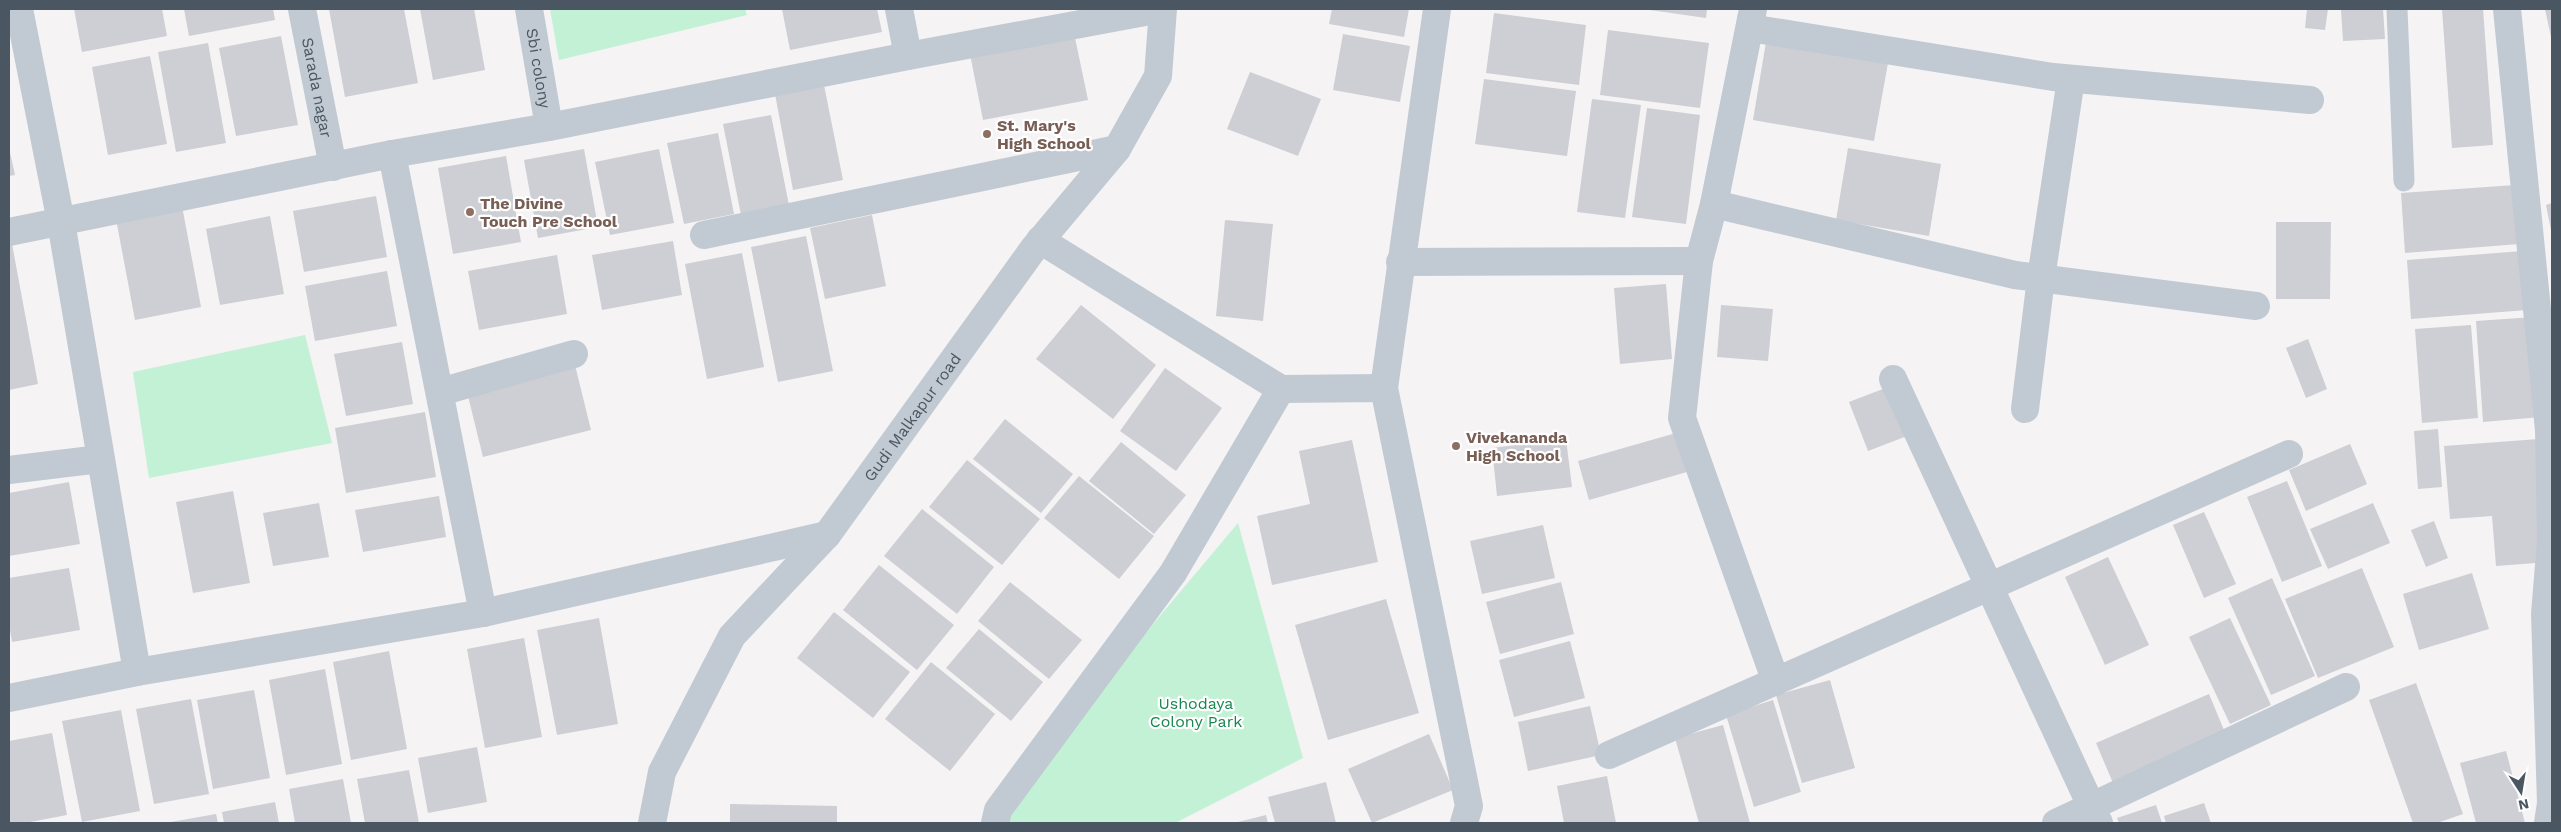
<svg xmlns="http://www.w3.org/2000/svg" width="2561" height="832" font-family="'Work Sans',sans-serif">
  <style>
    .green { fill: #c3f1d5 }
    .building { fill: #cdcfd5 }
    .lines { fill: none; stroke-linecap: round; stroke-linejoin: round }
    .service { stroke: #c1cad2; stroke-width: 21 }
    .minor { stroke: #c1cad2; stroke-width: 28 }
    .tertiary { stroke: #c1cad2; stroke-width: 28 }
    .education-dot { fill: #8d6e63; stroke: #fff; stroke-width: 2 }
    .labels { text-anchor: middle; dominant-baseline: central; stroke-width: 4.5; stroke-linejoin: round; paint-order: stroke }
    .street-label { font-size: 16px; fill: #4a5661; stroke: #fff }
    .education-label { font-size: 16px; font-weight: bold; fill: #785e54; stroke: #fff; text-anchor: start }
    .park-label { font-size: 16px; fill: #17864f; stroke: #fff }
  </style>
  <rect width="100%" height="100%" fill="#f5f3f3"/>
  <g class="green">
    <path d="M550,9h195l2,6 -188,45z"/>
    <path d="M305,335l27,108 -183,35 -16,-106z"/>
    <path d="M1238,523l65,235 -128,65h-181l2,-12z"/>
  </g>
  <g class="building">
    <path d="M74,9h88l5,27 -85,16z"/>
    <path d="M184,9h89l2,11 -86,16z"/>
    <path d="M329,9h75l14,74 -73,14z"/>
    <path d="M420,9h54l11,61 -52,10z"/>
    <path d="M782,9h95l5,23 -92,18z"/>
    <path d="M1332,9h77l-5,28 -75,-13z"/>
    <path d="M1643,9h64l-1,9z"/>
    <path d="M2307,9h21l-3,21 -20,-2z"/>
    <path d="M2341,9h42l2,30 -42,2z"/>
    <path d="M2442,9h41l10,136 -41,3z"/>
    <path d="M2545,9h7v28h-1z"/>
    <path d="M1494,13l92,12 -7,60 -93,-12z"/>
    <path d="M1608,30l101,13 -9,65 -100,-13z"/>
    <path d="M1074,33l14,67 -105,20 -13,-66z"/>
    <path d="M1343,34l67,12 -10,56 -67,-12z"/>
    <path d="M281,36l17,89 -62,11 -17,-88z"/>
    <path d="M1766,42l122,21 -14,78 -121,-21z"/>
    <path d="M208,43l18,100 -50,9 -18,-100z"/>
    <path d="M150,56l17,88 -59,11 -16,-88z"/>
    <path d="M1250,72l71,27 -23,57 -71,-27z"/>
    <path d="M1484,79l92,12 -9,65 -92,-12z"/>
    <path d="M824,85l19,95 -50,10 -18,-96z"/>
    <path d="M1592,99l49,6 -16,113 -48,-6z"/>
    <path d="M1647,108l53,7 -14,109 -54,-7z"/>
    <path d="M771,115l18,90 -48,10 -18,-91z"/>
    <path d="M718,133l16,81 -50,10 -17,-81z"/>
    <path d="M9,148l6,27 -6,1z"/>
    <path d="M1848,148l93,16 -12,72 -93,-16z"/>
    <path d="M584,149l14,78 -60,11 -14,-78z"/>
    <path d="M659,149l15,74 -64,12 -15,-73z"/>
    <path d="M506,156l15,86 -68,12 -15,-86z"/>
    <path d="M2515,185l4,59 -114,9 -4,-60z"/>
    <path d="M376,196l11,61 -83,15 -11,-61z"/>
    <path d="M2552,203v26l-1,1 -5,-25z"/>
    <path d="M182,206l19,101 -66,13 -19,-101z"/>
    <path d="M872,215l14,71 -61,13 -15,-71z"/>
    <path d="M270,216l14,78 -64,11 -14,-76z"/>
    <path d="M1225,220l48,4 -10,97 -47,-5z"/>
    <path d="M2276,222h55l-1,77h-54z"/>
    <path d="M806,236l27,135 -55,11 -27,-135z"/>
    <path d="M673,241l9,54 -80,15 -10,-55z"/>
    <path d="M12,244l26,140 -29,6v-145z"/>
    <path d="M2522,251l5,59 -116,9 -4,-59z"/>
    <path d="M742,253l22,114 -57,12 -22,-115z"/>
    <path d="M557,255l10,59 -88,16 -11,-59z"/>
    <path d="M387,271l10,55 -82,15 -10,-55z"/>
    <path d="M1666,284l6,75 -52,5 -6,-76z"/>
    <path d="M1081,305l75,60 -43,54 -77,-60z"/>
    <path d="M1721,305l52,4 -5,52 -51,-4z"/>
    <path d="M2534,317l7,100 -58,5 -7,-101z"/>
    <path d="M2471,325l7,93 -56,5 -7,-94z"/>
    <path d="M2308,339l19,50 -21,9 -20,-50z"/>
    <path d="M402,342l11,62 -67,12 -12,-62z"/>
    <path d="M575,365l16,65 -108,27 -16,-65z"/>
    <path d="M1165,368l57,40 -46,63 -56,-40z"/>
    <path d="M1888,387l19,49 -39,15 -19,-49z"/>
    <path d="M425,412l11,65 -90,16 -11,-65z"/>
    <path d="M1005,419l68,55 -32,39 -68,-54z"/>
    <path d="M2438,429l4,58 -24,2 -4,-58z"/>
    <path d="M1683,431l11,39 -105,30 -11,-39z"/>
    <path d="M1566,439l6,48 -75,9 -5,-48z"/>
    <path d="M2539,439l8,123 -51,4 -4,-50 -42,3 -6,-73z"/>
    <path d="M1352,440l26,122 -106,23 -15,-69 53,-12 -11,-53z"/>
    <path d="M1121,442l65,53 -32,39 -65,-53z"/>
    <path d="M2350,444l17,40 -61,27 -17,-41z"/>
    <path d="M967,460l73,59 -38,46 -73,-58z"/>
    <path d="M1079,476l75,60 -35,43 -75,-61z"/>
    <path d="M2287,481l35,85 -40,16 -35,-85z"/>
    <path d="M69,482l11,62 -71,12v-63z"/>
    <path d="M233,491l17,92 -57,10 -17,-91z"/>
    <path d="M439,496l7,41 -83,15 -8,-42z"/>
    <path d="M319,503l10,54 -56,9 -10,-53z"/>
    <path d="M2373,503l17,40 -62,26 -18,-40z"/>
    <path d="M922,509l72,58 -37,47 -73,-58z"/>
    <path d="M2204,512l32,72 -32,14 -31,-73z"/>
    <path d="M2434,521l14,37 -22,9 -15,-37z"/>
    <path d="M1543,525l12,53 -73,16 -12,-53z"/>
    <path d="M2108,557l41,88 -44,20 -40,-88z"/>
    <path d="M879,565l75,60 -37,45 -74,-60z"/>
    <path d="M69,568l11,62 -68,12 -3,-18v-46z"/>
    <path d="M2362,568l32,79 -76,31 -33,-79z"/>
    <path d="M2472,573l17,56 -70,21 -16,-56z"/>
    <path d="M2272,578l43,98 -44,19 -43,-97z"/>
    <path d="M1010,582l72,58 -33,39 -71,-58z"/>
    <path d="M1561,582l13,52 -74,20 -14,-52z"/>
    <path d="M1386,599l33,114 -91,27 -33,-115z"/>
    <path d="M834,612l76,60 -37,46 -76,-60z"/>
    <path d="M599,618l19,106 -61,11 -20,-105z"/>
    <path d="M2230,618l41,87 -41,19 -41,-87z"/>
    <path d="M979,629l64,53 -32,39 -65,-53z"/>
    <path d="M524,638l18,99 -57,11 -18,-99z"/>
    <path d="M1570,641l15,57 -71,19 -15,-57z"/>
    <path d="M389,651l18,98 -56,11 -18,-98z"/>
    <path d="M931,662l64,52 -45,57 -65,-52z"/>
    <path d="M325,669l17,95 -56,11 -17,-95z"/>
    <path d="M1830,680l25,88 -53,15 -26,-88z"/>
    <path d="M2416,683l47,131 -26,9h-24l-44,-123z"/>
    <path d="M254,690l16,88 -57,11 -16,-89z"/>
    <path d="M2209,694l17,41 -113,48 -17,-40z"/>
    <path d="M191,699l18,95 -55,10 -18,-95z"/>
    <path d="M1773,700l28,92 -47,15 -28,-92z"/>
    <path d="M1590,706l11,49 -73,16 -10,-49z"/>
    <path d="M121,710l19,101 -58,11 -20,-101z"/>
    <path d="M1723,725l27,98h-51l-24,-85z"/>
    <path d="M52,733l15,82 -42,8h-16v-82z"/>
    <path d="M1429,734l24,56 -81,33 -24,-54z"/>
    <path d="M477,747l10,55 -59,11 -10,-55z"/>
    <path d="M2506,751l19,72h-49l-16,-60z"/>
    <path d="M409,770l10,53h-54l-8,-44z"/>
    <path d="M1607,776l9,47h-52l-7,-37z"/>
    <path d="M343,779l8,44h-56l-6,-34z"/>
    <path d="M1326,782l10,41h-61l-7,-26z"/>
    <path d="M275,802l4,21h-55l-2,-11z"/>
    <path d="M2204,803l7,20h-45l-2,-7z"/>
    <path d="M730,804l107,2v17h-107z"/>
    <path d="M2156,805l6,18h-43l-2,-5z"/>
    <path d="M216,814l2,9h-47v-1z"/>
    <path d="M1266,815l2,8h-34z"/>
  </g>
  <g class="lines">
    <path class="service" d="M2397,9l7,172"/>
    <g class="minor">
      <path d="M19,9l42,213 76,450"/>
      <path id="s1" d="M302,9l31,158"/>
      <path id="s2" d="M529,9l20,118"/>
      <path d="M899,9l9,47"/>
      <path d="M1437,9l-53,379 85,418 -5,17"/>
      <path d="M1753,9l-39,195 -15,57 -17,157 94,264"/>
      <path d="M2507,9l42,421 2,111 -6,73 6,189 -3,20"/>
      <path d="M1750,28l303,49 257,23"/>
      <path d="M392,154l91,459"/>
      <path d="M1714,204l301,71 241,31"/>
      <path d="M9,232l383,-78 157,-27 359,-71 253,-47"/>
      <path d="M704,235l413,-86"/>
      <path d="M1040,240l241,149 103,-1"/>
      <path d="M1400,262l299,-1"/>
      <path d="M1893,379l206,444"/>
      <path d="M440,392l134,-38"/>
      <path d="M2025,409l16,-131 30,-199"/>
      <path d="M9,470l91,-11"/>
      <path d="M9,698l128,-26 346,-59 344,-78"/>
      <path d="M1609,755l680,-301"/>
      <path d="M995,823l3,-13 175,-237 108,-184"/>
      <path d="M2056,823l290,-136"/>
    </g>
    <path class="tertiary" id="s3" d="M652,823l10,-51 70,-136 95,-101 207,-287 83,-99 41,-73 5,-67"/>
  </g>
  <g class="education-dot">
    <circle cx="987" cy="134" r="5"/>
    <circle cx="470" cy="212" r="5"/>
    <circle cx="1456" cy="446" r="5"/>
  </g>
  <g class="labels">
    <g class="street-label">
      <text stroke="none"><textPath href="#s2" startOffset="60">Sbi colony</textPath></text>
      <text stroke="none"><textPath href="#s1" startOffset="80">Sarada nagar</textPath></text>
      <text stroke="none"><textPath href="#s3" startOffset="489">Gudi Malkapur road</textPath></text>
    </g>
    <g class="education-label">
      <text x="997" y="125">St. Mary's<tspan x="997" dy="18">High School</tspan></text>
      <text x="480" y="203">The Divine<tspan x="480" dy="18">Touch Pre School</tspan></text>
      <text x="1466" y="437">Vivekananda<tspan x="1466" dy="18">High School</tspan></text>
    </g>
    <g class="park-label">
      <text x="1196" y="703">Ushodaya<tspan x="1196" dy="18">Colony Park</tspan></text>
    </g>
  </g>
  <rect width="2561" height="832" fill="none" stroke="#4a5661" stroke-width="20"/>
  <g transform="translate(2521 792) rotate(168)" stroke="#ffffff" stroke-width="4" paint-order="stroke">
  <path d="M0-4L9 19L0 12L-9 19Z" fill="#4a5661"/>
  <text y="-8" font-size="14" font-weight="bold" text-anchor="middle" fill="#4a5661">N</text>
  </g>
</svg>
